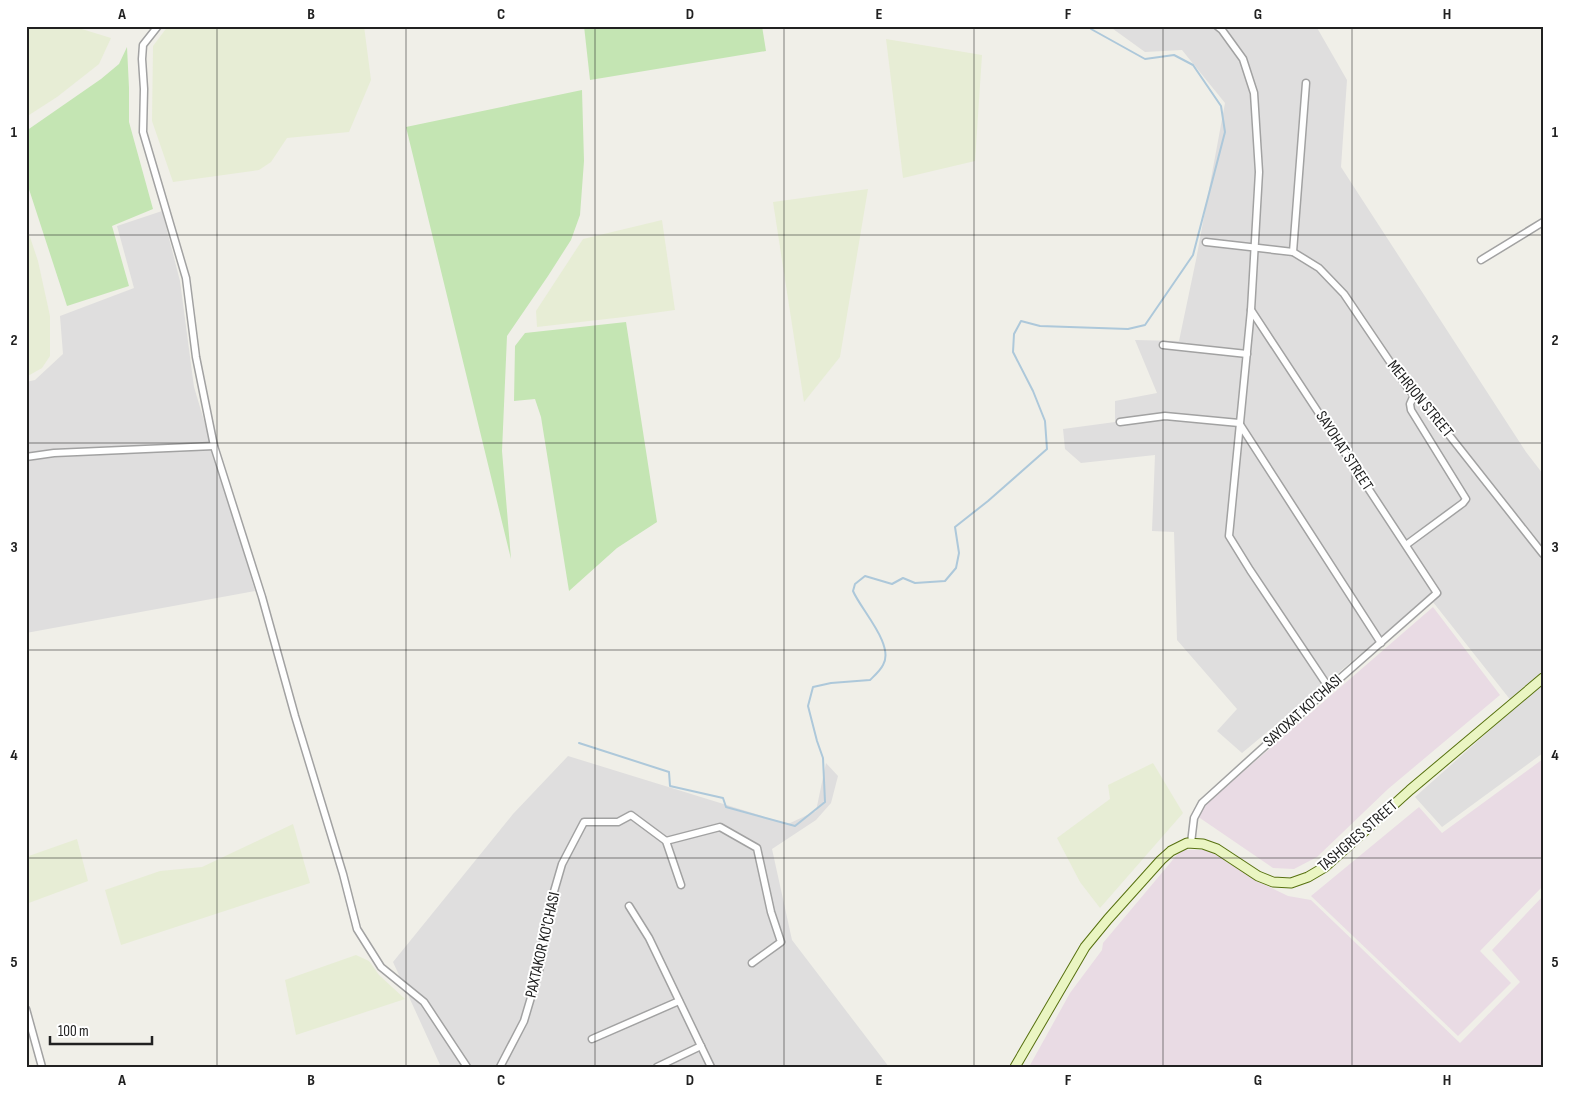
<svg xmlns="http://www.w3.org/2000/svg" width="1569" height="1093" font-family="'Sofia Sans Condensed',sans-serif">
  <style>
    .residential { fill: #dfdede }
    .industrial { fill: #e9dbe4 }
    .farmland { fill: #e7edd5 }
    .grass { fill: #c4e5b3 }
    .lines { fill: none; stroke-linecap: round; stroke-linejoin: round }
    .stream { stroke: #adc8da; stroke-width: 2 }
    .minor-casing { stroke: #a2a2a2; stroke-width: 9 }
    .secondary-casing { stroke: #57710f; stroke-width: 11 }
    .minor { stroke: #fff; stroke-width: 6 }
    .secondary { stroke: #eaf5c2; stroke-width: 9 }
    .grid { fill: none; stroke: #212121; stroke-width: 1; stroke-opacity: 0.55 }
    .labels { text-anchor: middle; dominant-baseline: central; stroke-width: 4; stroke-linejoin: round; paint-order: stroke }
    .street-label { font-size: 16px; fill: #212121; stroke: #fff }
    .neatline { fill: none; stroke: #212121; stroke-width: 2 }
    .grid-label { font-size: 16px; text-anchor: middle; font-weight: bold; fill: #212121 }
  </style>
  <rect width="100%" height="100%" fill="#f0efe8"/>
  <g class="residential">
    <path d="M1109,26h207l31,54 -6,87 185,285 17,22v279l-101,74 -27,-30 101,-90 -87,-110 -187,156 -25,-22 20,-22 -60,-69 -3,-108 -22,-1 3,-76 -74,8 -16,-14 -2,-20 52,-7v-21l42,-8 -22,-53 44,1 17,-81 29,-157 -43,-53 -37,2z"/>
    <path d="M162,211l18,70 14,106 61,204 -229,42v-251l9,-2 28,-26 -3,-38 74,-28 -17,-62z"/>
    <path d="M568,756l220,68 28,-13 10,-48 12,13 -7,27 -15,17 -44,29 20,91 97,127h-448l-48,-105 120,-148z"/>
  </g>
  <g class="industrial">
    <path d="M1433,607l67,88 -112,94 -71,68 -23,12 -21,-1 -76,-52 10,-13z"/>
    <path d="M1543,759v127l-63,65 31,32 -53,53 -147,-140 108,-89 23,26z"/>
    <path d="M1181,850h27l51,32 29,14 23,4 149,143 60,-61 -28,-32 51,-54v171h-514l41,-74 32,-43 1,-7z"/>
  </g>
  <g class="farmland">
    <path d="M26,26h46l39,12 -12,26 -42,33 -31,20z"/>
    <path d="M168,26h196l7,54 -22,52 -62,6 -16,24 -12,8 -86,12 -21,-61 1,-75z"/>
    <path d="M886,39l96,16 -7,106 -72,17z"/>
    <path d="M868,189l-28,168 -36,45 -31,-200z"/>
    <path d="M662,220l13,90 -51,7 -87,10 -1,-16 47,-72z"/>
    <path d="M26,225l12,36 12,55v40l-8,12 -16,9z"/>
    <path d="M1153,763l30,50 -83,95 -20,-26 -23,-44 53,-39 -2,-14z"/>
    <path d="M293,824l17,59 -189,62 -16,-55 55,-19 42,-4z"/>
    <path d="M77,839l11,42 -62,23v-47z"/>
    <path d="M356,955l13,6 10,14 26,24 -109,36 -11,-55z"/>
  </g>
  <g class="grass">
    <path d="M584,26h178l4,25 -176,29z"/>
    <path d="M127,47l2,41v34l24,87 -41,17 17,60 -62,20 -41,-126v-49l75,-52 18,-15z"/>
    <path d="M582,90l2,71 -4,54 -9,25 -23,36 -41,60 -5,115 9,108 -105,-432z"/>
    <path d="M626,322l31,200 -40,26 -48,43 -28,-174 -6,-18 -21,2 1,-55 10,-13z"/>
  </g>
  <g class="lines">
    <path class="stream" d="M579,743l90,29 1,14 53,12 3,9 69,19 30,-24 -2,-44 -6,-17 -9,-35 5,-19 18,-4 39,-3c4,-4 10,-9 13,-15 12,-20 -22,-55 -30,-74l2,-7 10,-8 27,8 11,-6 12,5 30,-2 11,-13 3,-15 -4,-26 33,-26 59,-52 -2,-28 -12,-30 -20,-39 1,-18 7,-13 19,5 88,3 17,-4 48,-70 32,-123 -4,-26 -28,-41 -19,-10 -29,4 -54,-30 -1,-3"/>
    <defs>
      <g id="minor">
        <path d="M158,26l-15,19 -1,14 2,30 -1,43 43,146 10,79 18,89 48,151 33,119 48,158 14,55 24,38 43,35 43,65"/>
        <path d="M1217,26l5,4 21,29 11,34 5,79 -8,138 -22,226 21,34 79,118"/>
        <path d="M1206,242l87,10 26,16 25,26 65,96 14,12 120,152"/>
        <path d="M1293,252l13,-169"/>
        <path d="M1481,260l62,-38"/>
        <path d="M1163,345l84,9"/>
        <path d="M1120,422l45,-6 74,7 142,220"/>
        <path d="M26,457l28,-4 160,-7"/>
        <path d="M1406,545l57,-42 3,-4 -55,-89 -1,-6 4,-9"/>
        <path d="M666,841l54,-14 37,21 14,64 10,30 -29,21"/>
        <path d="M1191,843l3,-25 8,-15 127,-115 108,-95 -186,-283"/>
        <path d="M629,906l20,32 62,129"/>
        <path d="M26,1009l16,58"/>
        <path d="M592,1039l87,-38"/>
        <path d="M500,1067l24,-46 16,-54 6,-48 16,-55 22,-42h34l13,-7 35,26 15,44"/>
        <path d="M657,1067l44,-21"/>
      </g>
      <path id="secondary" d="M1015,1067l70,-120 23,-28 53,-59 10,-9 16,-8 16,1 14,5 41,27 15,6 18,1 17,-6 17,-10 85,-77 133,-112"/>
    </defs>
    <use href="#minor" class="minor-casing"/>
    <use href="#secondary" class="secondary-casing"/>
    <use href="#minor" class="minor"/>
    <use href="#secondary" class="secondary"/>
  </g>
  <path class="grid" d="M217,26v1041M406,26v1041M595,26v1041M784,26v1041M974,26v1041M1163,26v1041M1352,26v1041M26,235h1517M26,443h1517M26,650h1517M26,858h1517"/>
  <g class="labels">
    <g class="street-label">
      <text transform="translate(1420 399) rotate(51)">MEHRJON STREET</text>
      <text transform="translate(1344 451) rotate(57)">SAYOHAT STREET</text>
      <text transform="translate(1303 711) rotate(-42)">SAYOXAT KO'CHASI</text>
      <text transform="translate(1358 836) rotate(-41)">TASHGRES STREET</text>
      <text transform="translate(543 945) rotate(-77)">PAXTAKOR KO'CHASI</text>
    </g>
  </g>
  <rect width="1569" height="1093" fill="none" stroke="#ffffff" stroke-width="55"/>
  <path d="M50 1036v8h102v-8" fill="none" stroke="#212121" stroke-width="2.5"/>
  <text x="58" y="1036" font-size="15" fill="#212121" stroke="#ffffff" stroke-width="4" paint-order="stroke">100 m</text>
  <rect x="28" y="28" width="1514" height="1038" class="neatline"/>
  <g class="grid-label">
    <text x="122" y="19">A</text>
    <text x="311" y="19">B</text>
    <text x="501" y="19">C</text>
    <text x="690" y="19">D</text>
    <text x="879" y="19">E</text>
    <text x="1068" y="19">F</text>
    <text x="1258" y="19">G</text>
    <text x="1447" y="19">H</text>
    <text x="14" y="137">1</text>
    <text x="1555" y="137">1</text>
    <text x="14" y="345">2</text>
    <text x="1555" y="345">2</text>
    <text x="14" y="552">3</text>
    <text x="1555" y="552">3</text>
    <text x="14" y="760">4</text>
    <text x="1555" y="760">4</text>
    <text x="14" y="967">5</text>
    <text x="1555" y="967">5</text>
    <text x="122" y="1085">A</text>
    <text x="311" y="1085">B</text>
    <text x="501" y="1085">C</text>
    <text x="690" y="1085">D</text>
    <text x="879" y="1085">E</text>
    <text x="1068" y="1085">F</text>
    <text x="1258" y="1085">G</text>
    <text x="1447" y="1085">H</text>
  </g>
</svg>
